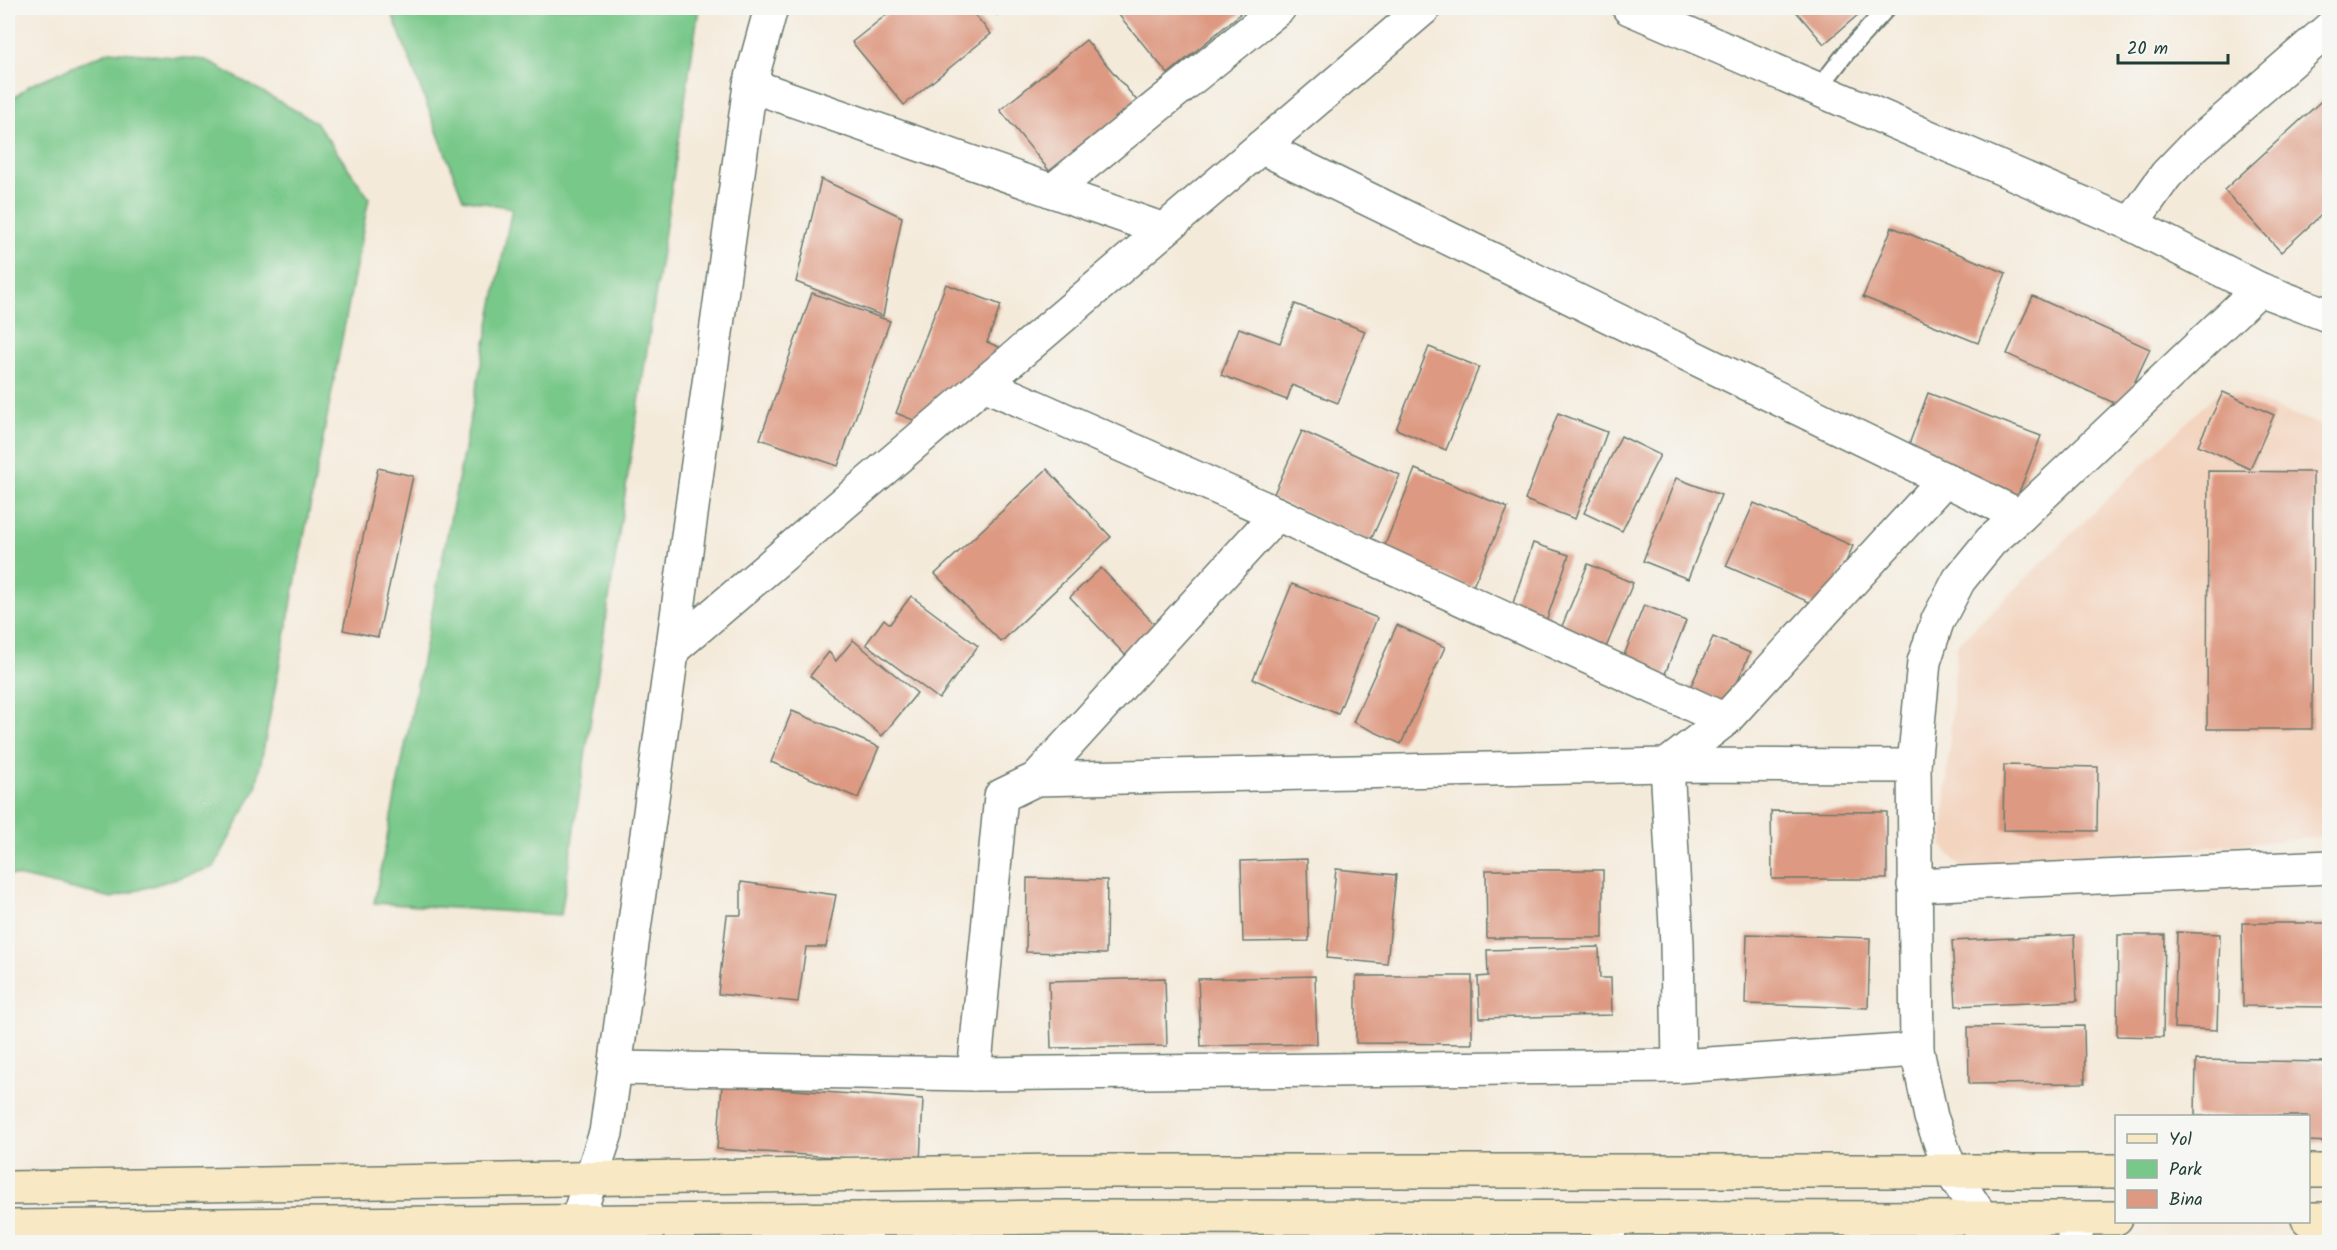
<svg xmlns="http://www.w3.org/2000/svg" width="2337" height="1250" font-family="Kalam,sans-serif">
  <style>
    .built { fill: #f3d4bf }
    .green { fill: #78c889; stroke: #4c825e; stroke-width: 1.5 }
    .building { fill: #dd9981 }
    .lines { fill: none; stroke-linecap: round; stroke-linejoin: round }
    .service-casing { stroke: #6a7a6e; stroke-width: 20 }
    .minor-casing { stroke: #6a7a6e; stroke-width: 36 }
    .tertiary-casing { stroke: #6a7a6e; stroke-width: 36 }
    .secondary-casing { stroke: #6a7a6e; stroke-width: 36 }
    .service { stroke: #fff; stroke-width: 16 }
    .minor { stroke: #fff; stroke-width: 33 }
    .tertiary { stroke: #fff; stroke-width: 33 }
    .secondary { stroke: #f8e8c3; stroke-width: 33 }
  </style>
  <rect width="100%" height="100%" fill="#f6f6f2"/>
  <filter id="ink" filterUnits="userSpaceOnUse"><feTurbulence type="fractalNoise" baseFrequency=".0167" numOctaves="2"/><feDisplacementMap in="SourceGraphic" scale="12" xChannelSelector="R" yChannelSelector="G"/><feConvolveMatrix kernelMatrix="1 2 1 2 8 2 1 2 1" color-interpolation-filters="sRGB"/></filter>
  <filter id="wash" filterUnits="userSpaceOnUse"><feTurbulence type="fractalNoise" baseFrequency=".008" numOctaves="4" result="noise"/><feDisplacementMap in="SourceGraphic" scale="24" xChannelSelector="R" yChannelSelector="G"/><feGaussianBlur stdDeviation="1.35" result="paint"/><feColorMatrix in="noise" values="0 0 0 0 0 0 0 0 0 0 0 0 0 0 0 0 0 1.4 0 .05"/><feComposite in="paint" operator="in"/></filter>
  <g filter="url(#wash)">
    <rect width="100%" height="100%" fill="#f4eada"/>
    <path class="built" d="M2222,388l107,40v408l-365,34 -22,-24 15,-201z"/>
    <g class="green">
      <path d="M383,8h316l-138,907 -187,-12 138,-695 -49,-9 -70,-183z"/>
      <path d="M110,51l96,9 110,62 53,76 -113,590 -42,79 -102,31 -104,-24v-771l22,-18z"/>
    </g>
    <g id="blocks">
      <g class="building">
        <path d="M895,8h74l22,26 -87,71 -52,-63z"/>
        <path d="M991,8h15l-9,7z"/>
        <path d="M1113,8h122l5,6 -72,60z"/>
        <path d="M1793,8h73l-42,36z"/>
        <path d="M1086,40l52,62 -87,71 -51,-63z"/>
        <path d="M2330,93v114l-49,45 -57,-62z"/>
        <path d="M821,179l81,38 -19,99 -87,-34z"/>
        <path d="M1892,227l114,46 -28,70 -115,-46z"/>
        <path d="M946,284l55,21 -14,37 24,10 -88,72 -27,-11z"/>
        <path d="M812,293l78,28 -52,145 -78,-27z"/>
        <path d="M2033,296l117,53 -27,58 -116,-53z"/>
        <path d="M1295,304l70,27 -27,72 -46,-18 -5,15 -66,-25 18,-47 41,15z"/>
        <path d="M1429,347l50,20 -33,83 -50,-21z"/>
        <path d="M2223,392l51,23 -24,54 -52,-24z"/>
        <path d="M1928,393l113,43 -25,64 -112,-42z"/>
        <path d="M1558,413l49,19 -32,87 -50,-19z"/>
        <path d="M1302,431l98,44 -30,67 -98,-44z"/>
        <path d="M1621,436l39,19 -38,76 -38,-18z"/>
        <path d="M378,468l35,8 -35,161 -35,-7z"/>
        <path d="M1047,469l64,68 -110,105 -66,-68z"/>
        <path d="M1415,469l93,39 -36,80 -89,-38z"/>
        <path d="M2208,471l105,1 -1,257h-105z"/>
        <path d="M1676,478l45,17 -33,84 -45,-18z"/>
        <path d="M1754,503l99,43 -28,63 -99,-43z"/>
        <path d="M1533,543l36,12 -25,72 -35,-12z"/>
        <path d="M1588,564l45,19 -31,74 -45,-19z"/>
        <path d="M1101,568l58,61 -31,29 -58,-61z"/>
        <path d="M1292,584l85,34 -39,96 -85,-35z"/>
        <path d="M911,596l67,50 -39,53 -73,-55 18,-25 6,5z"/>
        <path d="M1644,605l42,16 -23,58 -42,-16z"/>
        <path d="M1397,625l48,22 -44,97 -48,-22z"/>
        <path d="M1713,637l37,16 -23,52 -37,-17z"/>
        <path d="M853,640l64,53 -35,43 -72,-60 19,-24 7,9z"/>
        <path d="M792,711l87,36 -21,51 -87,-36z"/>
        <path d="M2004,765l94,2 -1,64 -94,-1z"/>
        <path d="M1771,811l116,1v67h-115z"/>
        <path d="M1307,859l2,82 -66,1 -2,-81z"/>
        <path d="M1336,869l60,6 -9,89 -60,-6z"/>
        <path d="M1486,870h117v68h-116z"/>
        <path d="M1027,878l80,2 -1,74 -80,-2z"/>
        <path d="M741,882l95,13 -10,52h-20l-8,55 -80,-8 9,-79h14z"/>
        <path d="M2242,923h88v84l-87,-1z"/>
        <path d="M2177,932l43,2 -3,96 -43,-2z"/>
        <path d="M1747,934l123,4 -2,70 -123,-4z"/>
        <path d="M2074,935l3,66 -121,5 -4,-65z"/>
        <path d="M2118,935h47l-2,102 -46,-1z"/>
        <path d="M1599,947l1,31h11l1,37 -132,3 -2,-41 10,-1 -1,-26z"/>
        <path d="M1315,976l2,68 -116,2 -3,-67z"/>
        <path d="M1356,976h116v68l-116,-1z"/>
        <path d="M1165,978l2,68 -116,2 -2,-67z"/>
        <path d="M2084,1026l1,57 -116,1 -1,-57z"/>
        <path d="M2196,1060l134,2v80l-22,-1v-25h-113z"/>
        <path d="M722,1085l201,14 -3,64 -203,-14z"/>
      </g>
    </g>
  </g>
  <g filter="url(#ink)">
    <use href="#blocks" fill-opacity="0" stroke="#6a7a6e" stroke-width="1.5"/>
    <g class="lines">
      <defs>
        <path id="service" d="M1818,89l28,-36 41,-45"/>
        <g id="minor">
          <path d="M1629,8l502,216 128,65 71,27"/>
          <path d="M750,85l414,145"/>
          <path d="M1261,147l759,369"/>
          <path d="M1052,191l227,-183"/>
          <path d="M2131,224l35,-49 27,-28 137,-119"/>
          <path d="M984,384l293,130 448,206"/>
          <path d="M673,649l751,-641"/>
          <path d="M1036,779l631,-14 247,1"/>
          <path d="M1914,885l416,-18"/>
          <path d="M1679,1066l-2,-122 -10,-179 58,-45 220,-241"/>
          <path d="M615,1068l359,6 705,-8 238,-16"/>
          <path d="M974,1074l27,-278 35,-17 241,-265"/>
          <path d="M863,1219l3,23"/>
          <path d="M1608,1242l2,-25"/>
          <path d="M1982,1242v-24l-31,-47 -20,-54 -14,-67 -3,-284 10,-104 13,-40 22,-42 32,-39 29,-25 239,-227"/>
          <path d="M2073,1242l8,-24"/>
        </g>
        <path id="tertiary" d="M570,1242l36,-109 144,-1048 21,-77"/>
        <g id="secondary">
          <path d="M2308,1171h22"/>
          <path d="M8,1188l1054,-17h1054"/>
          <path d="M2308,1219h22"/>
          <path d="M8,1227l1060,-10 1048,1"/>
        </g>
      </defs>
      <use href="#service" class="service-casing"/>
      <use href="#minor" class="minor-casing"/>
      <use href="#tertiary" class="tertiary-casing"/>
      <use href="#secondary" class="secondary-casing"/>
      <use href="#service" class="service"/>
      <use href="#minor" class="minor"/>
      <use href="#tertiary" class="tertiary"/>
      <use href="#secondary" class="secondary"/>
    </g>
  </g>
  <rect width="2337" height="1250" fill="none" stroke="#f6f6f2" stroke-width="30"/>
  <rect x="2115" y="1115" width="195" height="108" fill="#f6f6f2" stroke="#a0aca6" stroke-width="1.5"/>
  <rect x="2127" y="1134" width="30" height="9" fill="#f8e8c3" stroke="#a0aca6" stroke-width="1.5"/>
  <text x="2169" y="1145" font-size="18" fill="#1f3d34">Yol</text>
  <rect x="2127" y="1160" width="30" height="18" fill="#78c889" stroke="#a0aca6" stroke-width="1.5"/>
  <text x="2169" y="1175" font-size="18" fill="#1f3d34">Park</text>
  <rect x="2127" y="1190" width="30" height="18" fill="#dd9981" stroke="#a0aca6" stroke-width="1.5"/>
  <text x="2169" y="1205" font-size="18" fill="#1f3d34">Bina</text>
  <path d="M2118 54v9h110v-9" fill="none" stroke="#1f3d34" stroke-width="3"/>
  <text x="2127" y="54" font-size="18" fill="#1f3d34" stroke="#f6f6f2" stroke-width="4.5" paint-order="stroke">20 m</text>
</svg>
